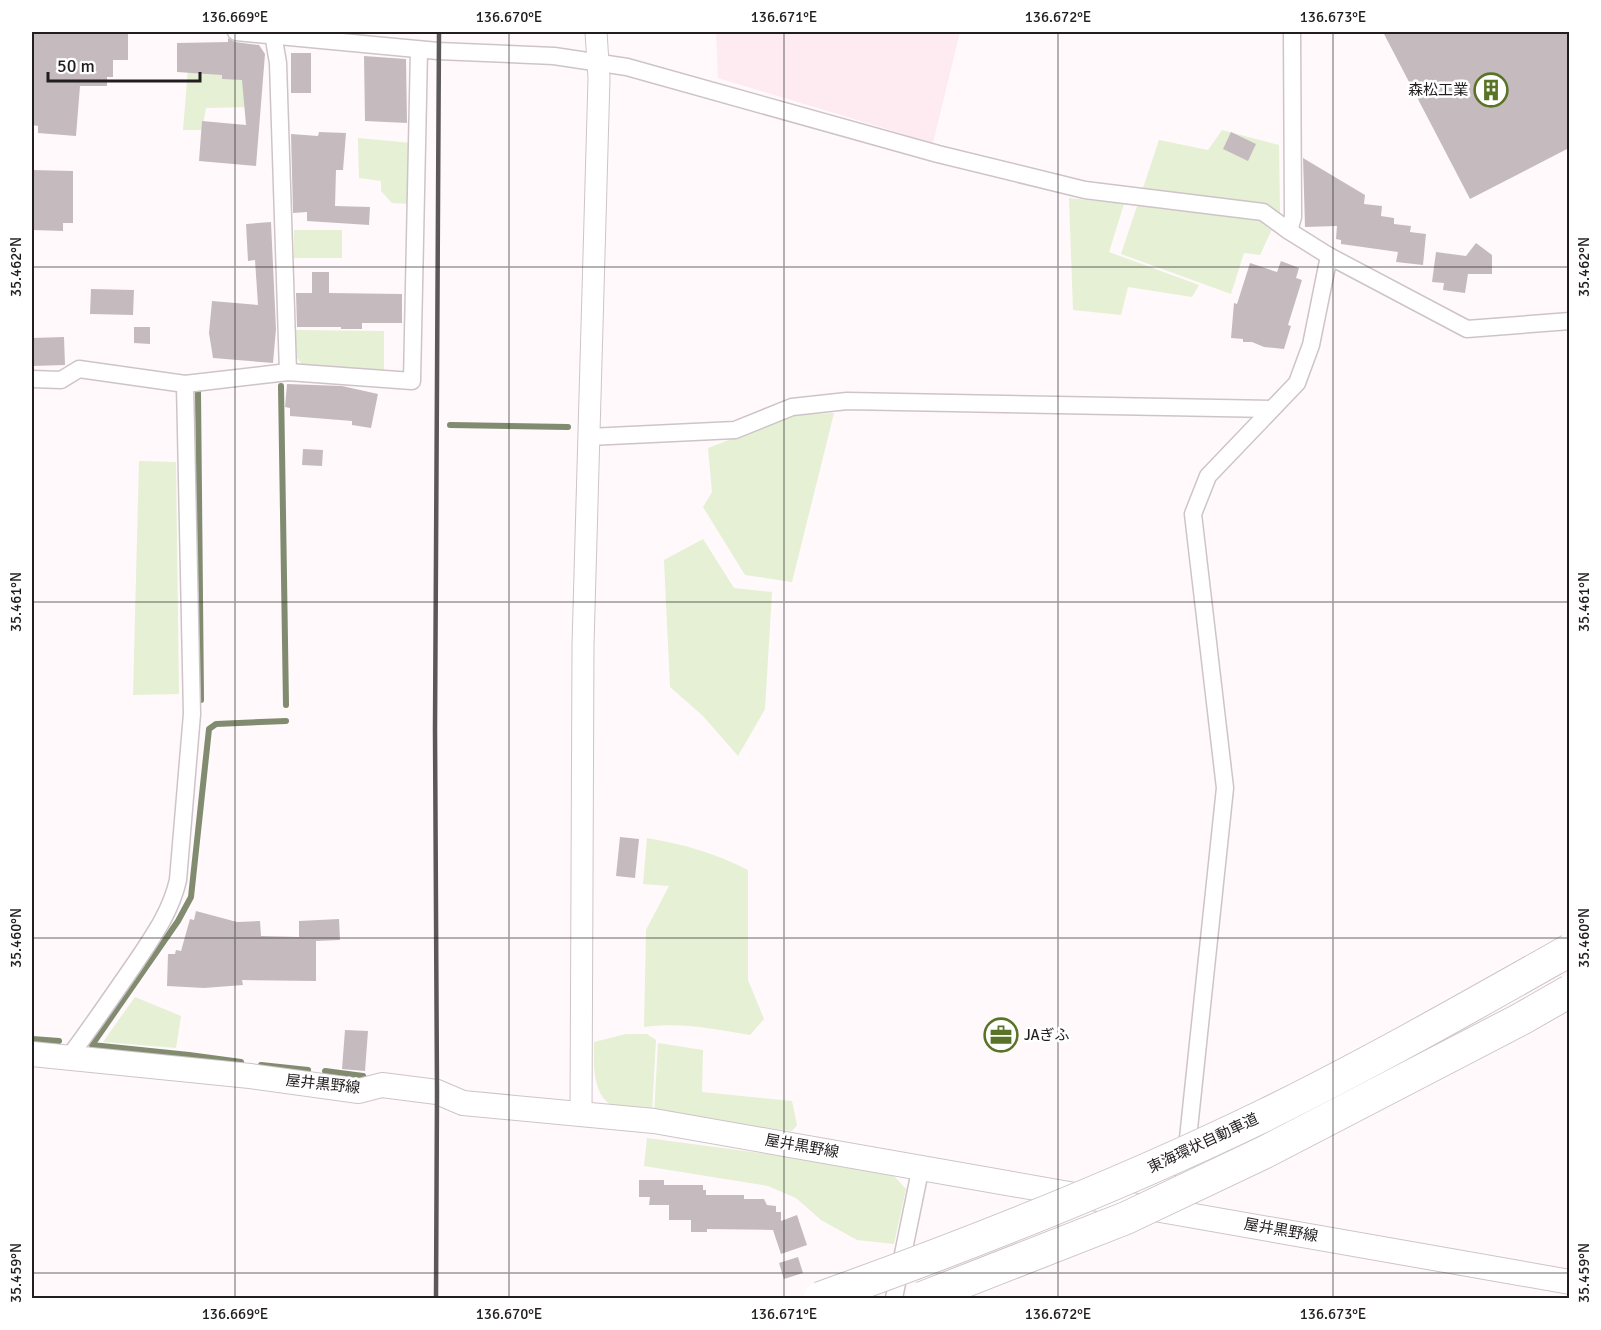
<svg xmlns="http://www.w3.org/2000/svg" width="1601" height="1330" font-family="Signika,'Noto Sans JP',sans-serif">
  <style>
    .built { fill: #feebf1 }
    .green { fill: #e5f0d5 }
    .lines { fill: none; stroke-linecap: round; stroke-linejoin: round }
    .stream { stroke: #808b6f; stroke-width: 6 }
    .building { fill: #c5bbbe }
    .minor-casing { stroke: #cec4c8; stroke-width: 19 }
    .tertiary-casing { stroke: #cec4c8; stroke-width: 23 }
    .secondary-casing { stroke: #cec4c8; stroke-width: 26 }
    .minor { stroke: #fff; stroke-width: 16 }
    .tertiary { stroke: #fff; stroke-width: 21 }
    .secondary { stroke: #fff; stroke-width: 24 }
    .rail { stroke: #5c5859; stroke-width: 4.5 }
    .motorway-bridge-casing { stroke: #cec4c8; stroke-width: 34; stroke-linecap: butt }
    .motorway-bridge { stroke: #fff; stroke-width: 32 }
    .ticks { fill: none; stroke: #221e1f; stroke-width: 1.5; stroke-opacity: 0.45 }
    .labels { text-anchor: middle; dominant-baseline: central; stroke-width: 5; stroke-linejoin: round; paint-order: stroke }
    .poi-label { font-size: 15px; fill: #221e1f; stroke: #fff; text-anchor: end }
    .street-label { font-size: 15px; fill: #221e1f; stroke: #fff }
    .neatline { fill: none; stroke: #221e1f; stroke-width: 2 }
    .ticks-label { font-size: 15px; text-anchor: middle; fill: #221e1f }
  </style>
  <rect width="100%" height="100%" fill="#fff9fb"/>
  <path class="built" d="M716,32h244l-27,111 -215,-65z"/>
  <g class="green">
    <path d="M188,69h57l3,38 -42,1 -4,22h-19z"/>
    <path d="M1222,130l57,15 1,67 -20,43 -16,-2 -13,41 -110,-40 38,-114 49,10z"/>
    <path d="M358,138l54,5v61l-20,-1 -11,-12v-10l-22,-3z"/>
    <path d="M1069,198l55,6 -15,48 90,33 -7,12 -64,-10 -7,28 -48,-5z"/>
    <rect x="294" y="230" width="48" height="28"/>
    <path d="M296,330l88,1v43l-80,-7 -9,-12z"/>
    <path d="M834,413l-42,169 -47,-7 -42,-68 9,-15 -4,-44 85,-33z"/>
    <path d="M139,461l37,1 3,232 -46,1z"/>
    <path d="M703,539l31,49 38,4 -7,117 -27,47 -35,-40 -33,-29 -6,-127z"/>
    <path d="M647,838c36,6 68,15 101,32v110l16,39 -14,16c-35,-6 -70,-13 -106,-8l2,-97 23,-44 -26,-2z"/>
    <path d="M135,997l46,19 -5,32 -73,-6z"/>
    <path d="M626,1034h21l9,6 -4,73c-10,-1 -24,0 -34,-4 -27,-11 -24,-44 -24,-67z"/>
    <path d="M658,1043l45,7 -1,42 90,9 5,24 -5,6 -138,-17z"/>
    <path d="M647,1138l152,20 93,16 14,15 -12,55 -37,-4 -36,-20 -25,-22 -28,-12 -124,-20z"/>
  </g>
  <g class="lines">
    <g class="stream">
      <path d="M281,386l5,319"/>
      <path d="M198,391l3,309"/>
      <path d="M450,425l118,2"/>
      <path d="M32,1039l27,2"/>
      <path d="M241,1062l-52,-7 -97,-10 86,-124 13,-24 18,-168 7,-5 70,-3"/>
      <path d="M261,1065l47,5"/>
      <path d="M325,1071l38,5"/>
    </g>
  </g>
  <g class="building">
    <path d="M34,32l94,1v27h-15v17h-6v9h-27l-4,50 -38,-3v-7l-6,-1v-92z"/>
    <path d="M1383,32h186v116l-99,51z"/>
    <path d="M228,38l7,4 24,3 6,9 -9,112 -57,-5 3,-40 44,4 -4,-45 -20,-1v-4l-45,-3v-29l51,-1z"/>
    <rect x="291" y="53" width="20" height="40"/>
    <path d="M364,56l42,3 1,64 -42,-2z"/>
    <path d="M319,132l27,1 -3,37h-7l-1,36 35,1 -1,18 -62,-4v-9l-14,1 -2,-79 27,2z"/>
    <path d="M1231,132l25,12 -8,17 -25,-12z"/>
    <path d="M1303,158l62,37 -1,9 18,2 -1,10 13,2v6l17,2 -1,6 16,2 -3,31 -27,-3 2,-10 -57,-8v-4l-5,-1 1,-13 -32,1z"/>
    <path d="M32,170l41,1v52h-10v8l-31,-1z"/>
    <path d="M271,222l5,107 -3,34 -60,-5 -4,-25 3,-32 46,4 -3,-45 -7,1 -2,-37z"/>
    <path d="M1476,243l16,12v19h-24l-3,19 -22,-3 1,-7 -12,-1 4,-30 30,4z"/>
    <path d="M1281,261l18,7 -3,10 6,2 -14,45 3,1 -7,23 -20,-2 -12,-5h-9v-3l-12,-1 3,-35 3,1 13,-41 27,9z"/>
    <path d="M312,272h17v21l73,1v29h-40v6h-21v-2h-44l-1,-34h16z"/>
    <path d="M91,289l43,1 -1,25 -43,-1z"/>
    <path d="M134,327h16v17l-16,-1z"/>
    <path d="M64,337l1,28 -33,1v-28z"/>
    <path d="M287,384l55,2 36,8 -7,34 -19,-3v-4l-62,-5v-8l-5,-1z"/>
    <path d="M303,449l20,1 -1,16 -20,-1z"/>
    <path d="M620,837l19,2 -4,39 -19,-2z"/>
    <path d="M196,911l41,11 23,-1 1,15 38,1v-16l40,-2 1,21 -24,1v40l-74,-1 1,5 -39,3 -37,-2 1,-32h7l1,-4 5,1 9,-32 4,1z"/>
    <path d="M345,1030l23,1 -3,40 -23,-2z"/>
    <path d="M639,1180h25v5h39v5h3v5h38v4h20l3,6 9,1v6h5v9l16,-6 10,30 -26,9 -8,-24 -66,-1v3h-16v-12h-22v-15h-20l1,-8h-11z"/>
    <path d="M798,1257l5,16 -19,6 -5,-16z"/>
  </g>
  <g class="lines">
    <defs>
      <g id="minor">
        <path d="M236,32l202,19 116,5 73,11 311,87 147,36 178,22 26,19 40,25 138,73 103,-8"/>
        <path d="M273,34l5,29 10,309"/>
        <path d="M1289,231l4,-14 -1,-185"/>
        <path d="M32,379l29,1 18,-11 106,15 103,-12 124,9 7,-331"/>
        <path d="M589,437l146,-7 57,-23 55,-6 425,8"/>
        <path d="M69,1057c23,-31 45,-63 67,-95 18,-27 35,-51 42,-82l14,-166 -7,-330"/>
        <path d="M1182,1195l43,-407 -32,-274 15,-38 89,-93 14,-38 18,-89"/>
        <path d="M894,1298l27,-132"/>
      </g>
      <path id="tertiary" d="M581,1114l2,-469 16,-567 -3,-46"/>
      <path id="secondary" d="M32,1054l218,22 109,15 23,-6 55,7 26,11 191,18 916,161"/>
    </defs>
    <use href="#minor" class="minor-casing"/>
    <use href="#tertiary" class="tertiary-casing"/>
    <use href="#secondary" class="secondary-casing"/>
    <use href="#minor" class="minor"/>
    <use href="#tertiary" class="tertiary"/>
    <use href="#secondary" class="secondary"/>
    <path class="rail" d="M436,1298l1,-206 -2,-363 4,-697"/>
    <defs>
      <g id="motorway-bridge">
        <path d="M820,1298c151,-54 301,-113 445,-183 104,-51 204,-108 305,-165"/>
        <path d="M922,1298l204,-80 139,-66 256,-133 49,-28"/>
      </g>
    </defs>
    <use href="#motorway-bridge" class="motorway-bridge-casing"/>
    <use href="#motorway-bridge" class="motorway-bridge"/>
  </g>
  <path class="ticks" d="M235,32v1266M509,32v1266M784,32v1266M1058,32v1266M1333,32v1266M32,267h1538M32,602h1538M32,938h1538M32,1273h1538"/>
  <defs>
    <symbol id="building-ring" viewBox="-11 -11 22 22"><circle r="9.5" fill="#fff" stroke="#5a7427" stroke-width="1.5"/><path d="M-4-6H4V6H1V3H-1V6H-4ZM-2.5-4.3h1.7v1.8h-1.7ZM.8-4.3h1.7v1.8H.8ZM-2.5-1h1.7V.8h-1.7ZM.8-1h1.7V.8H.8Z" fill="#5a7427"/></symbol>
    <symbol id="office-ring" viewBox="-11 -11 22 22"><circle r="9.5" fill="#fff" stroke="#5a7427" stroke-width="1.5"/><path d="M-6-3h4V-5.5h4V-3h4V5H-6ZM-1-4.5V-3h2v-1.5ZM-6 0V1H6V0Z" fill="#5a7427"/></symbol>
  </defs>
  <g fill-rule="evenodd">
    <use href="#building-ring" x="1472" y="71" width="38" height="38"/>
    <use href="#office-ring" x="982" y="1016" width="38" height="38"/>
  </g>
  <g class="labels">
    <g class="poi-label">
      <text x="1468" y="90">森松工業</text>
      <text x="1024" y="1035" text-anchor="start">JAぎふ</text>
    </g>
    <g class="street-label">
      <text transform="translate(323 1084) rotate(6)">屋井黒野線</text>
      <text transform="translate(1203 1143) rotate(-25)">東海環状自動車道</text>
      <text transform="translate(802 1146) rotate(10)">屋井黒野線</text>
      <text transform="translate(1281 1230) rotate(10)">屋井黒野線</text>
    </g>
  </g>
  <rect width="1601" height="1330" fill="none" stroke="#ffffff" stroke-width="66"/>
  <path d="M48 72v9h152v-9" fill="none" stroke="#221e1f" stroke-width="3"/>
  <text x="57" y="72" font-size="18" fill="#221e1f" stroke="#ffffff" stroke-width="4.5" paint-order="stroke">50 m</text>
  <rect x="33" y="33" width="1535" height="1264" class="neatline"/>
  <g class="ticks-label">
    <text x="235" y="22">136.669°E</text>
    <text x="509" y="22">136.670°E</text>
    <text x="784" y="22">136.671°E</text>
    <text x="1058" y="22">136.672°E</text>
    <text x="1333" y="22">136.673°E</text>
    <text transform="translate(16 267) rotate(-90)" y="5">35.462°N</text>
    <text transform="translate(1584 267) rotate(-90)" y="5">35.462°N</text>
    <text transform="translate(16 602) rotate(-90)" y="5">35.461°N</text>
    <text transform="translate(1584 602) rotate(-90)" y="5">35.461°N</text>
    <text transform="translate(16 938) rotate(-90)" y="5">35.460°N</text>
    <text transform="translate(1584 938) rotate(-90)" y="5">35.460°N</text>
    <text transform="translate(16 1273) rotate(-90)" y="5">35.459°N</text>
    <text transform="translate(1584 1273) rotate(-90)" y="5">35.459°N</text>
    <text x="235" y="1319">136.669°E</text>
    <text x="509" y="1319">136.670°E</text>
    <text x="784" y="1319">136.671°E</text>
    <text x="1058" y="1319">136.672°E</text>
    <text x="1333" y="1319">136.673°E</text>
  </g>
</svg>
